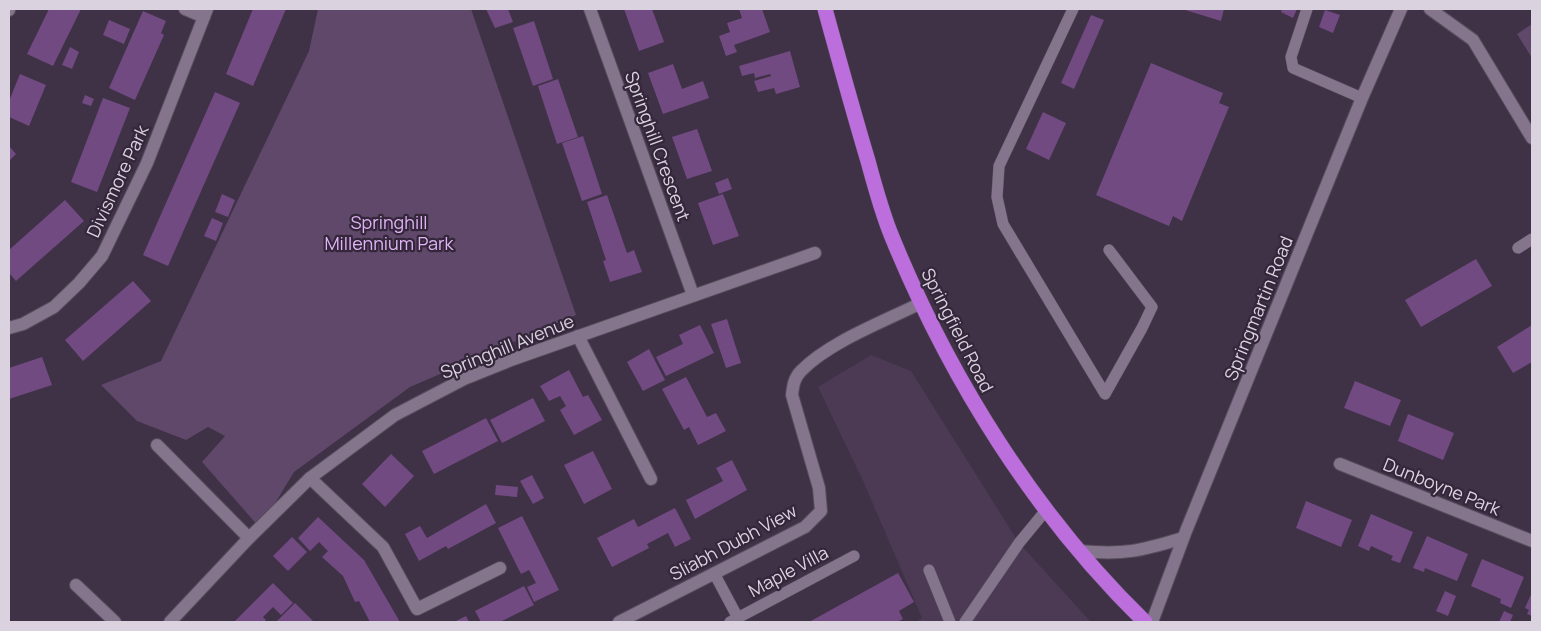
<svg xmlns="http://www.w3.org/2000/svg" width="1541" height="631" font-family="Manrope,sans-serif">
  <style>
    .built { fill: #4c3a54 }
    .green { fill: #5f4869 }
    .building { fill: #714a82 }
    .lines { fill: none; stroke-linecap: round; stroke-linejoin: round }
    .lane-casing { stroke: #584d5e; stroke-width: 12 }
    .street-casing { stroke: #584d5e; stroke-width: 14 }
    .secondary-casing { stroke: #584d5e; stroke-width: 14 }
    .highway-casing { stroke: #584d5e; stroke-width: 16 }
    .lane { stroke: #84758c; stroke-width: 11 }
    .street { stroke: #84758c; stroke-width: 12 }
    .secondary { stroke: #84758c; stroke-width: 12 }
    .highway { stroke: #bc6edd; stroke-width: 15 }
    .labels { text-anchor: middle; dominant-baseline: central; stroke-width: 4.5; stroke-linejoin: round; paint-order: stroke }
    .street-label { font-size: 18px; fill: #dad2df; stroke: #35273b }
    .park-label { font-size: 18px; fill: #e0b3f5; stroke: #35273b }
  </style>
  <rect width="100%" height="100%" fill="#3f3146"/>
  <path class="built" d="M871,355l40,16 108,172 72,79h-175l6,-4 -58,-135 -46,-96z"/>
  <g class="green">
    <path d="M318,9h153l105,306 -166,72 -116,85 -34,56 -58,-66 23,-26 -17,-9 -22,13 -49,-19 -36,-36 60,-24 148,-310z"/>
    <path d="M1532,24v34l-15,-24z"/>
  </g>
  <g class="building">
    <path d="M49,9h32l-28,57 -26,-12z"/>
    <path d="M253,9h33l-33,77 -27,-12z"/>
    <path d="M486,9h22l5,13 -18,6z"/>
    <path d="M624,9h28l12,33 -25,9z"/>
    <path d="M739,9h23l8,23 -36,13 3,7 -11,4 -7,-20 11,-4 -3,-9 15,-5z"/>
    <path d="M1182,9h42l-3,12z"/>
    <path d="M1282,9h15l-4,9 -12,-6z"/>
    <path d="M1325,10l15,5 -7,18 -14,-6z"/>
    <path d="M143,11l23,10 -5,12 3,2 -29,65 -26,-12z"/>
    <path d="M1091,15l13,5 -30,69 -13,-6z"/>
    <path d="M109,20l21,9 -6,15 -21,-9z"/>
    <path d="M534,21l19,58 -20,7 -20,-58z"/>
    <path d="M70,47l9,5 -7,17 -10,-4z"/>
    <path d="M790,51l10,36 -24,7 -2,-6 -16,4 -4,-11 17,-5 -1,-2 -15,4 -1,-5 -12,3 -3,-10z"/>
    <path d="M1151,63l72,30 -4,10 10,4 -47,114 -9,-5 -4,10 -73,-31z"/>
    <path d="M673,64l9,25 21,-8 6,17 -46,16 -15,-41z"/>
    <path d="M20,74l26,11 -17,41 -20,-9v-16z"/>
    <path d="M558,79l20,58 -21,7 -19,-58z"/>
    <path d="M215,92l25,11 -72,163 -25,-11z"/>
    <path d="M85,95l9,4 -3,7 -9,-3z"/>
    <path d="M103,98l27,10 -33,84 -26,-10z"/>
    <path d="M1043,112l23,11 -17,37 -23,-11z"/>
    <path d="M697,129l15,42 -25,8 -15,-42z"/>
    <path d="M583,136l19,58 -20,7 -20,-58z"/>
    <path d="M9,146l7,8 -7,7z"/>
    <path d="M728,178l4,11 -13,5 -4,-11z"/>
    <path d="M222,194l13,6 -7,17 -13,-5z"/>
    <path d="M723,194l16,42 -26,9 -15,-42z"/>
    <path d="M607,195l20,58 7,-3 8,22 -32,10 -7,-21 3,-1 -19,-58z"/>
    <path d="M65,200l19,21 -68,60 -7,-8v-23z"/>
    <path d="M212,218l11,5 -7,18 -12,-5z"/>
    <path d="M1476,259l16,27 -71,41 -16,-27z"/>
    <path d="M133,281l18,20 -68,60 -18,-21z"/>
    <path d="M727,319l14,44 -15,5 -15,-44z"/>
    <path d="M700,325l14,28 -48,23 -10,-19 27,-13 -4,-9z"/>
    <path d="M1532,325v37l-19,11 -16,-26z"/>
    <path d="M649,349l16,31 -22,11 -16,-29z"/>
    <path d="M42,357l10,28 -43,14v-31z"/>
    <path d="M569,370l14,27 5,-2 14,25 -28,15 -14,-25 6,-4 -6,-10 -11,5 -9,-15z"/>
    <path d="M686,377l21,40 9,-4 10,18 -28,14 -9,-18 -5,3 -22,-41z"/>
    <path d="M1355,381l46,19 -11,26 -46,-18z"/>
    <path d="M533,398l12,23 -43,22 -12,-23z"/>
    <path d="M1408,414l46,19 -11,27 -45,-19z"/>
    <path d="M486,418l12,23 -64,33 -12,-23z"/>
    <path d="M593,451l19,38 -28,15 -20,-39z"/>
    <path d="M391,454l23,22 -29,31 -23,-23z"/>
    <path d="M732,460l15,30 -52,29 -9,-19 37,-19 -7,-13z"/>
    <path d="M532,475l12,23 -11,6 -13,-23z"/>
    <path d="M496,485l22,2 -1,10 -22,-2z"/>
    <path d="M1306,501l46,19 -11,27 -45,-19z"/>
    <path d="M486,504l10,19 -48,26 -2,-3 -27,15 -14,-27 15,-8 7,12z"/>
    <path d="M675,508l16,31 -16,8 -7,-14 -21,11 2,4 -37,19 -15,-29 37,-19 4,8z"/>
    <path d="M1371,514l42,18 -13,31 -9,-3 2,-4 -22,-10 -2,5 -11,-5z"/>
    <path d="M522,516l37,74 -25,12 -7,-15 9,-4 -7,-13 -8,4 -23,-46z"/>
    <path d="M318,517l46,43 36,62h-30l-11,-21 -4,1 -12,-26 -21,-19 6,-6 -9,-9 -9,9 -12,-13z"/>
    <path d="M1427,536l41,18 -11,27 -32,-13 -1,4 -11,-4z"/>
    <path d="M292,537l15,15 -19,19 -15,-15z"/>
    <path d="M1482,559l42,18 -13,31 -11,-5 1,-4 -30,-13z"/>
    <path d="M898,573l16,29 -15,9 4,8 -6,3h-88z"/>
    <path d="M273,583l20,20 -12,12 -8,-8 -10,10 3,3 -2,2h-30z"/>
    <path d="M524,586l10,19 -34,17h-19l-6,-11z"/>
    <path d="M1445,591l11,5 -8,20 -12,-5z"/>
    <path d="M1532,592v24l-5,-2 2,-4 -4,-2z"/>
    <path d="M295,603l19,19h-38z"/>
    <path d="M1504,611l9,4 -3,7h-11z"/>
    <path d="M466,616l3,6h-15z"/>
  </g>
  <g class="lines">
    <defs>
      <g id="lane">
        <path d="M1073,9l-74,157 -2,31 6,27 102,170 37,-66 10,-21 -43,-57"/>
        <path d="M1307,9l-16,48 2,11 69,30"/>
        <path d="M1518,248l14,-9"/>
        <path d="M929,570l21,52"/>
        <path d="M714,573l24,45"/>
        <path d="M730,622l124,-66"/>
        <path d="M965,622l54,-79 28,-34"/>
      </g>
      <g id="street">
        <path d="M185,9l19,8"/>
        <path d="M590,9l103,286"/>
        <path d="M1430,9l43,31 59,98"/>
        <path d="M9,10v-1"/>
        <path d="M9,328l14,-4 31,-17 25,-24 23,-27 45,-93 60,-154"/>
        <path d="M578,336l73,143"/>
        <path d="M157,445l92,93"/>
        <path d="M1340,464l192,77"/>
        <path d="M310,478l73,69 34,62 83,-41"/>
        <path d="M76,585l39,37"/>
        <path d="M170,622l79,-84 61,-60 85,-63 69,-36 47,-19 304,-107"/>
        <path d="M619,622l186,-95 16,-16 -2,-23 -27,-93c1,-9 2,-17 9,-24 28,-29 84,-50 120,-68"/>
      </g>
      <g id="secondary">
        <path d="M1079,551c45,4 62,0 104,-13"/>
        <path d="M1152,622l34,-91 176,-433 39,-89"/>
      </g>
      <path id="highway" d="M825,9c14,51 28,102 43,152 7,26 14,52 24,76 58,142 143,278 253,385"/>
    </defs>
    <use href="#lane" class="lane-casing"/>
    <use href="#street" class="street-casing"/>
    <use href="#secondary" class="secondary-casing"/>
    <use href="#highway" class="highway-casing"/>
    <use href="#lane" class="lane"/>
    <use href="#street" class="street"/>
    <use href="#secondary" class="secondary"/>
    <use href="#highway" class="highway"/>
  </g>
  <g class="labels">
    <g class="street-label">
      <text transform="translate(658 146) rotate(70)">Springhill Crescent</text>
      <text transform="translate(117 181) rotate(-65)">Divismore Park</text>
      <text transform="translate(1258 308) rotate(-68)">Springmartin Road</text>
      <text transform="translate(958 330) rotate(63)">Springfield Road</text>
      <text transform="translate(507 346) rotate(-22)">Springhill Avenue</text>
      <text transform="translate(1442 486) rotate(22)">Dunboyne Park</text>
      <text transform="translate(733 542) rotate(-28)">Sliabh Dubh View</text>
      <text transform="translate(788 571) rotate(-28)">Maple Villa</text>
    </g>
    <g class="park-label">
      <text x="389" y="222">Springhill<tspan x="389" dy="21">Millennium Park</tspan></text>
    </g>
  </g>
  <rect width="1541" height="631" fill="none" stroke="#dad2df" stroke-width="20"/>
</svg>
